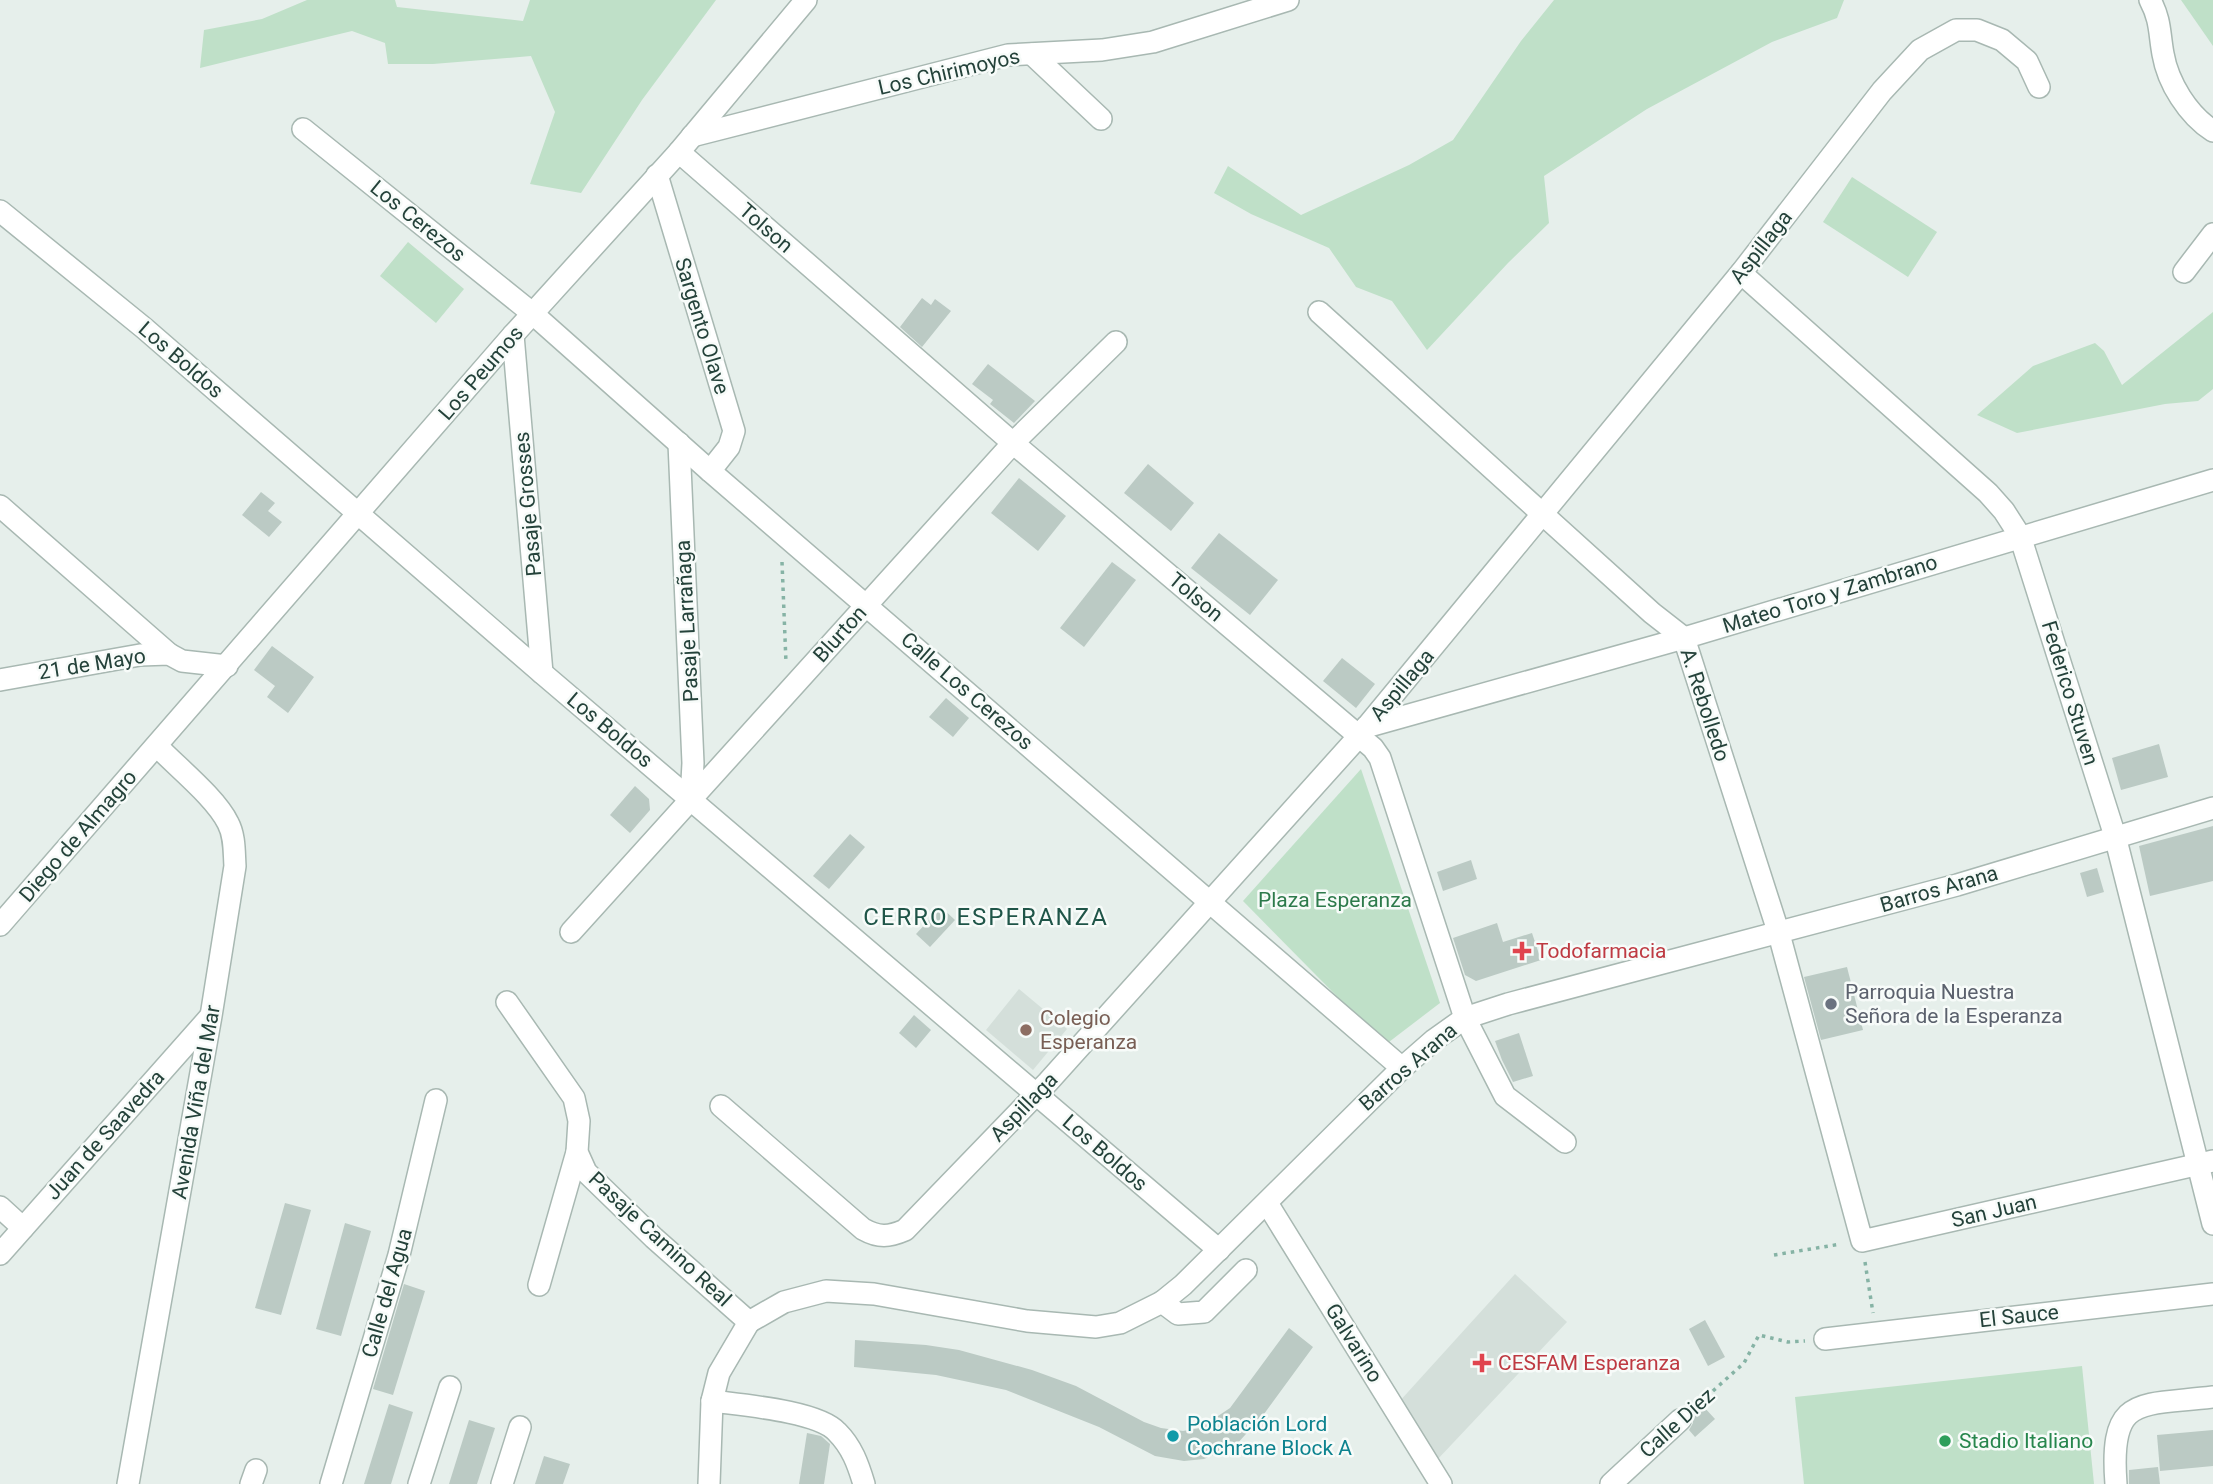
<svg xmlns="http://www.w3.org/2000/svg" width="2213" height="1484" font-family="Roboto,sans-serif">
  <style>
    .built { fill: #d4dfda }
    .green { fill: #bfe0c8 }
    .building { fill: #bbcac4 }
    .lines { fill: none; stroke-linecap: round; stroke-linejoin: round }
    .minor-casing { stroke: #a8b8b2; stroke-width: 24 }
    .path { stroke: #86b3a5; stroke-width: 3.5; stroke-dasharray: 3.5 5; stroke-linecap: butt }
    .minor { stroke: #fff; stroke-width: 21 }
    .health-dot { fill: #e0444e; stroke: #f7fbf9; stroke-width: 2.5 }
    .worship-dot { fill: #6b7280; stroke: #f7fbf9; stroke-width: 2.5 }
    .education-dot { fill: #8d6e63; stroke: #f7fbf9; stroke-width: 2.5 }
    .culture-dot { fill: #0f9aa8; stroke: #f7fbf9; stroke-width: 2.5 }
    .leisure-dot { fill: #2e9e5b; stroke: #f7fbf9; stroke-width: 2.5 }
    .labels { text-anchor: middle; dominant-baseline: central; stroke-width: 5; stroke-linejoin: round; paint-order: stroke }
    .street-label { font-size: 21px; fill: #24423a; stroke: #f7fbf9 }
    .park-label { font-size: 21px; fill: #2d7a4b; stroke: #f7fbf9 }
    .health-label { font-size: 21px; fill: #be3a42; stroke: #f7fbf9; text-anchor: start }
    .worship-label { font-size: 21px; fill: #5b616d; stroke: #f7fbf9; text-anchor: start }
    .education-label { font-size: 21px; fill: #785e54; stroke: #f7fbf9; text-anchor: start }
    .culture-label { font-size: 21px; fill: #0d838f; stroke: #f7fbf9; text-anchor: start }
    .leisure-label { font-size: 21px; fill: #27864d; stroke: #f7fbf9; text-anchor: start }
    .quarter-label { font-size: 24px; letter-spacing: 2px; fill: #1f5548; stroke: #f7fbf9 }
  </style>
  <rect width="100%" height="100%" fill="#e6efeb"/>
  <g class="built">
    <path d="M1019,989l48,40 -34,41 -47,-40z"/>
    <path d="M1515,1274l52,48 -130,138 -39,-57z"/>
  </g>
  <g class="green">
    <path d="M307,0h88l2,7 126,14 7,-21h186l-74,100 -61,93 -51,-9 25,-72 -24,-56 -98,8h-45l-3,-21 -33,-12 -152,37 4,-38 58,-11z"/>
    <path d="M1554,0h290l-7,18 -65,24 -125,67 -103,67 5,47 -41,40 -81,87 -35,-49 -36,-14 -27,-39 -78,-34 -37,-21 14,-27 73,49 108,-50 44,-25 68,-99z"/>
    <path d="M2181,0h32v46z"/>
    <path d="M1852,177l85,55 -29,45 -85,-55z"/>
    <path d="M408,242l56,47 -28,34 -56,-47z"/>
    <path d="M2213,312v77l-15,12 -33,3 -148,29 -40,-18 56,-49 62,-23 9,8 18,34z"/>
    <path d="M1361,769l79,234 -55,42 -142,-144z"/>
    <path d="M2082,1366l12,118h-290l-9,-87z"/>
  </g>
  <g class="building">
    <path d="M922,298l9,7 4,-6 16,12 -29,36 -22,-20z"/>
    <path d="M988,364l47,37 -21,22 -24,-19 3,-4 -21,-16z"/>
    <path d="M1148,464l46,39 -23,28 -47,-38z"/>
    <path d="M1019,478l47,38 -28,35 -47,-38z"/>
    <path d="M261,492l14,11 -7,8 14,11 -13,15 -27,-22z"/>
    <path d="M1219,533l59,47 -28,35 -59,-47z"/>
    <path d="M1112,562l24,18 -52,67 -24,-19z"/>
    <path d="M272,646l42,31 -26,36 -21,-16 8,-11 -21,-16z"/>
    <path d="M1342,658l33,26 -19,24 -33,-27z"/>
    <path d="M946,698l23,20 -16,19 -24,-20z"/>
    <path d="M2159,744l9,33 -47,13 -9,-32z"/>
    <path d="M635,786l14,13 1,11 -20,23 -20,-18z"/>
    <path d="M2213,826v55l-63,15 -11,-50z"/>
    <path d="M850,834l15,13 -36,42 -16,-13z"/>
    <path d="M1471,860l6,19 -34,12 -6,-19z"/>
    <path d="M2097,868l7,24 -17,5 -7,-24z"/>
    <path d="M941,907l14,13 -25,27 -14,-13z"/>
    <path d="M1497,923l6,19 29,-9 9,27 -65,21 -11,-6 -12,-37z"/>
    <path d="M1847,967l16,63 -42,10 -17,-63z"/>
    <path d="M914,1015l17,15 -15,18 -17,-15z"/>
    <path d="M1519,1033l14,43 -20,6 -11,-22 -7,-19z"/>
    <path d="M285,1203l26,7 -30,105 -26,-7z"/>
    <path d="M345,1223l26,8 -30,105 -25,-7z"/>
    <path d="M404,1284l21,7 -32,104 -20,-6z"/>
    <path d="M1705,1320l20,37 -17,9 -19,-37z"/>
    <path d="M1289,1328l24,19 -49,67 -28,31 -32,14 -20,2 -29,-5 -56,-29 -93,-37 -70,-15 -82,-8 1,-27 71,5 33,5 73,20 44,16 68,36 17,6 22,3 17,-3 30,-20z"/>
    <path d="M389,1404l24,8 -22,72h-27z"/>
    <path d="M1703,1406l12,13 -20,18 -6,-7 4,-7 -1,-7z"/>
    <path d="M469,1420l26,8 -18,56h-28z"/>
    <path d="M2213,1430v36l-53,5 -3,-36z"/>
    <path d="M807,1433l14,3 9,8 -6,40h-25z"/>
    <path d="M544,1456l26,8 -7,20h-28z"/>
    <path d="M2158,1467l2,17h-31v-14z"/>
  </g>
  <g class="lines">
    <defs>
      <g id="minor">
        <path d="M2150,0c11,21 9,32 13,54 5,29 25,61 50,77"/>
        <path d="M1032,54l69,65"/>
        <path d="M303,129l229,184 178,158 692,597"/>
        <path d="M692,136l316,-81 94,-5 51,-8 135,-42"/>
        <path d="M679,152l334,291 360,305 7,10 85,260 40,78 60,46"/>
        <path d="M657,175l77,256 -5,16 -19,24"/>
        <path d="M0,211l144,117 398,345 677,577"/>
        <path d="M2184,272l29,-38"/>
        <path d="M1741,273l247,220 16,18 16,25 95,300 98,388"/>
        <path d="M1319,312l333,301 32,25 95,296 83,307 351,-80"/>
        <path d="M513,335l29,338"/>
        <path d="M679,443l14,320 -2,36"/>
        <path d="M0,506l169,148"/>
        <path d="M0,680l140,-25 29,-1 13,7 45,5"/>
        <path d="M1366,727l318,-89 529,-158"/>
        <path d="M0,925l513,-590 166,-183 127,-152"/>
        <path d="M571,932l442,-489 103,-101"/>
        <path d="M507,1002l67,96 5,23 -2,31 9,20 68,66 95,84"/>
        <path d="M721,1106l142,123c16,9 26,8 42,1l143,-148 312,-347 381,-462 141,-182 38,-41 36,-20h21l25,10 25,21 12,26"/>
        <path d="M1267,1203l174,281"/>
        <path d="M0,1207l23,21"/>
        <path d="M0,1254l210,-237"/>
        <path d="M539,1285l38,-133"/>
        <path d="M1162,1302l16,12 26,-2 42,-42"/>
        <path d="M749,1322l35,-20 42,-11 48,3 153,27 69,6 24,-4 42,-21 21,-17 219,-217 32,-28 31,-22 43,-14 449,-119 256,-77"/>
        <path d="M1825,1339l388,-45"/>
        <path d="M712,1401c29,4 106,10 125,31 15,15 21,32 27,52"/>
        <path d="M128,1484l83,-468 24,-150c-1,-14 0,-30 -7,-43 -12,-25 -51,-56 -71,-77"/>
        <path d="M251,1484l5,-14"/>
        <path d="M331,1484l68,-229 37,-155"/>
        <path d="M419,1484l31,-97"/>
        <path d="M502,1484l18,-57"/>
        <path d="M709,1484l3,-83 7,-28 30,-51"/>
        <path d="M1611,1484l69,-64"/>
        <path d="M2116,1484c-7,-90 23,-78 97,-87"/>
      </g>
    </defs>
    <use href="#minor" class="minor-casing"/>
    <g class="path">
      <path d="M782,562l4,101"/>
      <path d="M1774,1255l67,-11"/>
      <path d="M1865,1262l8,51"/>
      <path d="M1694,1408l50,-45 15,-28 29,7 17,-1"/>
    </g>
    <use href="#minor" class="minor"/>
  </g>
  <g class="health-dot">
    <path d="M1518.5 940.5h7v7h7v7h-7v7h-7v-7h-7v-7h7z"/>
    <path d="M1478.5 1352.5h7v7h7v7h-7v7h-7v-7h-7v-7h7z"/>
  </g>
  <circle class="worship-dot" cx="1831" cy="1004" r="7"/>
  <circle class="education-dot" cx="1026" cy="1030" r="7"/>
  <circle class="culture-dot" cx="1173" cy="1436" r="7"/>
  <circle class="leisure-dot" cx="1945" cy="1441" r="7"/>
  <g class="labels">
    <g class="street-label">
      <text transform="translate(949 72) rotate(-13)">Los Chirimoyos</text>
      <text transform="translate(418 221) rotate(39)">Los Cerezos</text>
      <text transform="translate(766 228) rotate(41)">Tolson</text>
      <text transform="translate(1761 247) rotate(-52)">Aspillaga</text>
      <text transform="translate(702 326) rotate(73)">Sargento Olave</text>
      <text transform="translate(181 360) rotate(41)">Los Boldos</text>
      <text transform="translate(481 373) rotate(-49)">Los Peumos</text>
      <text transform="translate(528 504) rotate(-95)">Pasaje Grosses</text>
      <text transform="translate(1830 594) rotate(-17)">Mateo Toro y Zambrano</text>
      <text transform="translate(1196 597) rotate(40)">Tolson</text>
      <text transform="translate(687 621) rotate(-93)">Pasaje Larrañaga</text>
      <text transform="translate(840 634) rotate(-48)">Blurton</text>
      <text transform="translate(92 664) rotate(-9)">21 de Mayo</text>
      <text transform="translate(1402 685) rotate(-50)">Aspillaga</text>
      <text transform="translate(967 691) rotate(41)">Calle Los Cerezos</text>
      <text transform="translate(2070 693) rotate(73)">Federico Stuven</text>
      <text transform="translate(1705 705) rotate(72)">A. Rebolledo</text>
      <text transform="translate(610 730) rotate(40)">Los Boldos</text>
      <text transform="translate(78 836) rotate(-49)">Diego de Almagro</text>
      <text transform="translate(1939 889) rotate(-16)">Barros Arana</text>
      <text transform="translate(1408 1067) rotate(-41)">Barros Arana</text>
      <text transform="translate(196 1102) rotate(-80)">Avenida Viña del Mar</text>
      <text transform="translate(1024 1107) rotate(-46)">Aspillaga</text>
      <text transform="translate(105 1135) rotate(-48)">Juan de Saavedra</text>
      <text transform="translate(1105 1153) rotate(41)">Los Boldos</text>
      <text transform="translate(1994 1211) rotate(-13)">San Juan</text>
      <text transform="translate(660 1239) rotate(43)">Pasaje Camino Real</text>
      <text transform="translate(387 1293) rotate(-74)">Calle del Agua</text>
      <text transform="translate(2019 1316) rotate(-6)">El Sauce</text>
      <text transform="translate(1354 1343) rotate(58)">Galvarino</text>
      <text transform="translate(1677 1423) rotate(-42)">Calle Diez</text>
    </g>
    <g class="park-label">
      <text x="1335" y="900">Plaza Esperanza</text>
    </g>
    <g class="health-label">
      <text x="1536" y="951">Todofarmacia</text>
      <text x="1498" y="1363">CESFAM Esperanza</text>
    </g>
    <g class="worship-label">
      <text x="1845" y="992">Parroquia Nuestra<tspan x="1845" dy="24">Señora de la Esperanza</tspan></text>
    </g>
    <g class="education-label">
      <text x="1040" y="1018">Colegio<tspan x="1040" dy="24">Esperanza</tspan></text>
    </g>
    <g class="culture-label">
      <text x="1187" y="1424">Población Lord<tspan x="1187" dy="24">Cochrane Block A</tspan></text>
    </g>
    <g class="leisure-label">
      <text x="1959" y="1441">Stadio Italiano</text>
    </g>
    <g class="quarter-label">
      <text x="986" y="917">CERRO ESPERANZA</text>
    </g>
  </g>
</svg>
